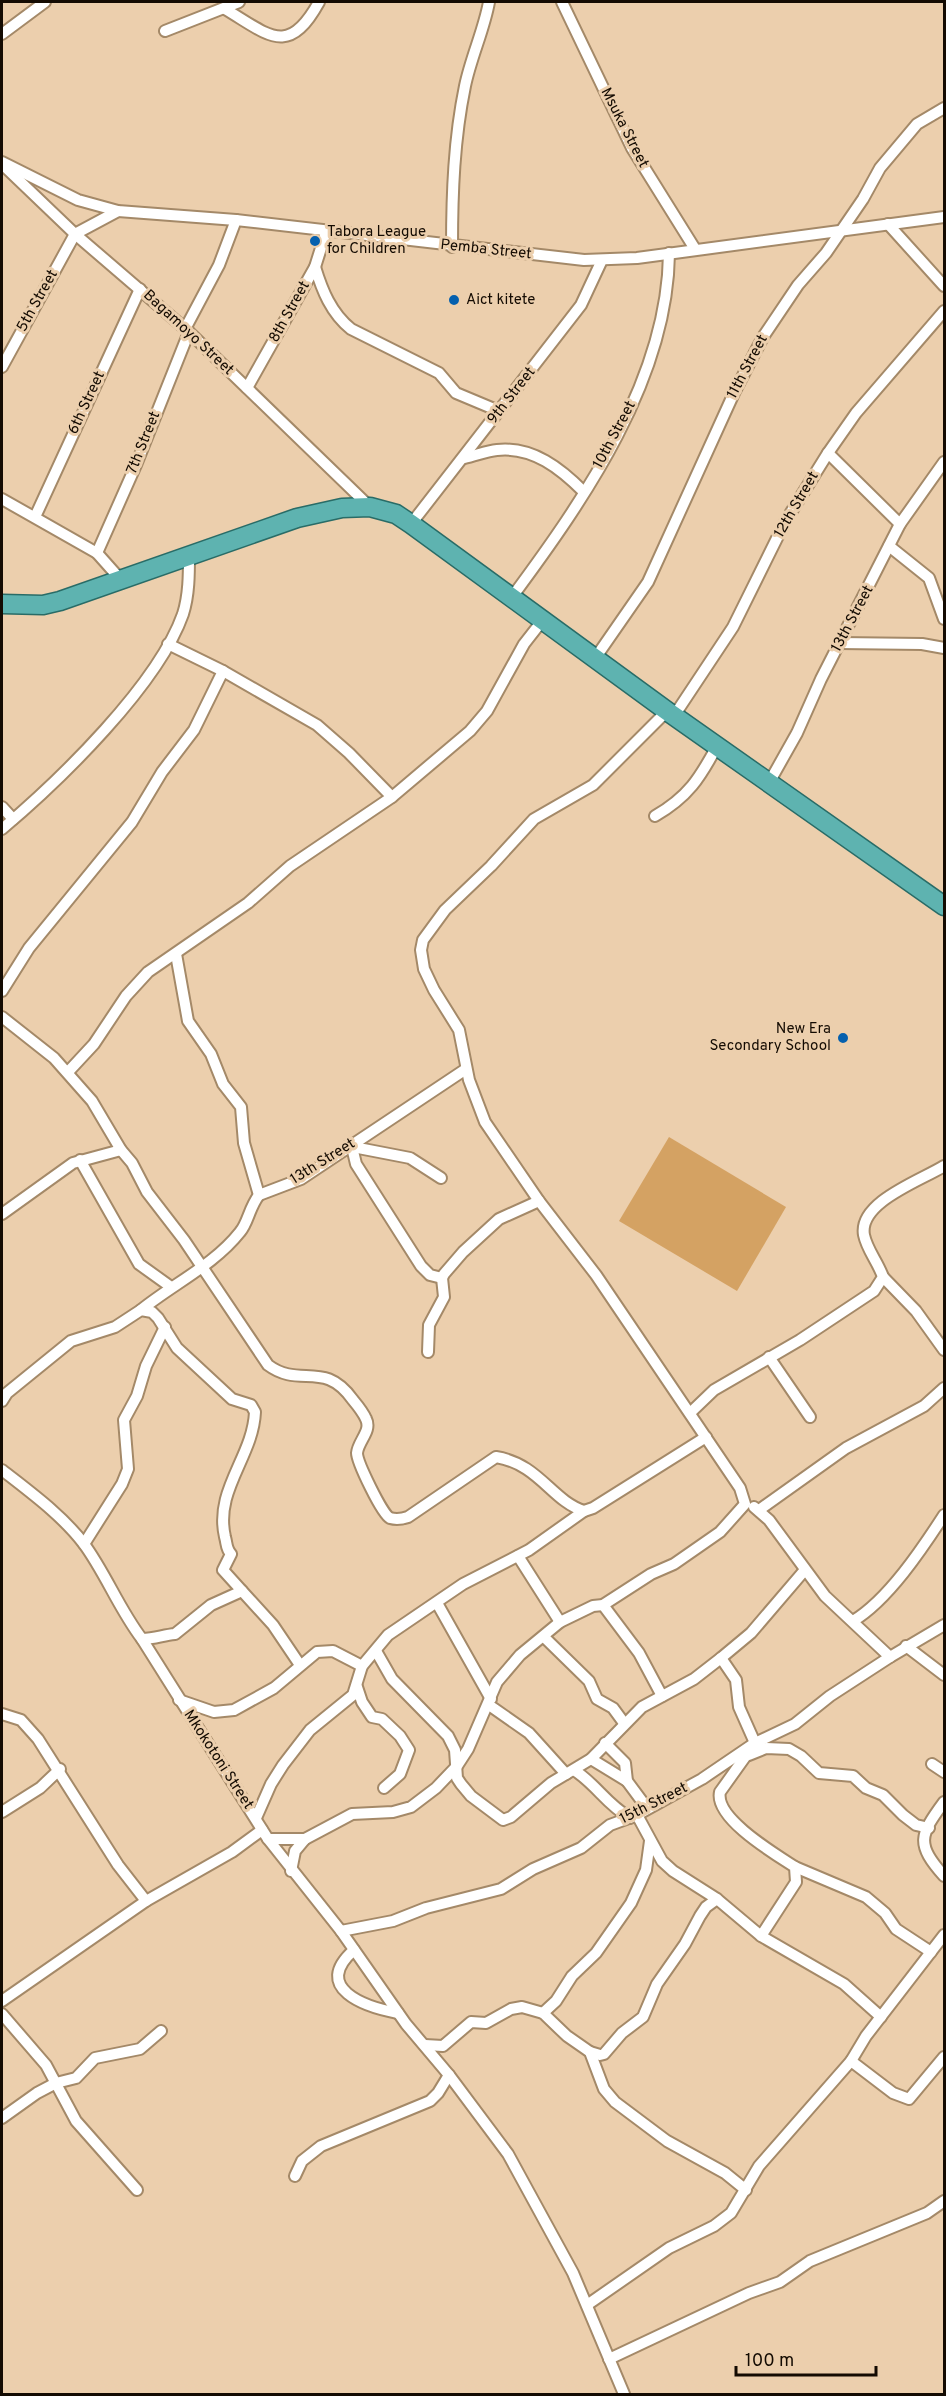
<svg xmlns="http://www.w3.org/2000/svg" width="946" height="2396" font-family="Overpass,sans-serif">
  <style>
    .green { fill: #d4a263 }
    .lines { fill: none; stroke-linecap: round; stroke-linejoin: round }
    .minor-casing { stroke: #a48968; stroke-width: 14 }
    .trunk-casing { stroke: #296c67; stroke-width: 21 }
    .minor { stroke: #fff; stroke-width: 10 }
    .trunk { stroke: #5eb3b0; stroke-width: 18 }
    .poi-dot { fill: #0560ae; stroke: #eccfad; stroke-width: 2 }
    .labels { text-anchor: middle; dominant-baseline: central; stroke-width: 6; stroke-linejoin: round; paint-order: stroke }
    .street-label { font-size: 15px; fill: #140b02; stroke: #eccfad }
    .poi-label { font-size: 15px; fill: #140b02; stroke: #eccfad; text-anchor: start }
  </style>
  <rect width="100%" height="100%" fill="#eccfad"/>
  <path class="green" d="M669,1137l117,70 -49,84 -118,-70z"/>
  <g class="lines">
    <defs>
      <g id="minor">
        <path d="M562,2l70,146 63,101"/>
        <path d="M225,9c44,26 63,49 94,-7"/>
        <path d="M165,31l74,-29"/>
        <path d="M2,34l43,-32"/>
        <path d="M2,162l76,38 40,11 118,9 348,40 53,-2 307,-41"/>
        <path d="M4,166l71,68 114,98 181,175"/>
        <path d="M888,224l56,62"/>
        <path d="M452,247c0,-54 2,-108 13,-161 6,-29 19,-56 24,-84"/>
        <path d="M315,267c7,23 16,46 36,62l88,44 17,20 43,18"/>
        <path d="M185,329l34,-64 17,-45"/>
        <path d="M2,367l73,-133 43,-23"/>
        <path d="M247,388l68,-121 11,-35"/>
        <path d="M828,453l72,71"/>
        <path d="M464,458c11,-2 22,-7 33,-8 36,-4 64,19 87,42"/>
        <path d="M2,499l95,54 24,27"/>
        <path d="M35,517l105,-228"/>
        <path d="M411,524l170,-219 21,-45"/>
        <path d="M889,546l40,32 15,41"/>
        <path d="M97,553l39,-88 53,-133"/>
        <path d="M512,597c72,-97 156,-218 157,-344"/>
        <path d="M839,643l83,1 22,4"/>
        <path d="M168,644l55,27 94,54 32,28 43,44"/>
        <path d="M596,657l52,-75 86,-189 29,-56 35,-52 28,-32 37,-54 17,-31 37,-44 27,-16"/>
        <path d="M674,716l59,-89 52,-105 43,-69 28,-40 88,-102"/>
        <path d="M770,781l27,-48 24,-54 79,-155 44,-62"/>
        <path d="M2,807l11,12"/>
        <path d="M655,816c33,-19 45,-38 62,-70"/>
        <path d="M2,829c58,-49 156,-144 181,-215 6,-19 6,-40 6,-59"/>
        <path d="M176,954l12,67 23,33 12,30 18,23 3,36 15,52"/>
        <path d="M2,991l27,-43 103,-126 30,-50 32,-42 29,-59"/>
        <path d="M2,1017l52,41 38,43 29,49 11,13 15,29 37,48 84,125c32,24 56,-6 85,35 5,6 10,12 13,19 6,12 -8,22 -9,34 0,9 25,61 33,65 7,2 12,1 18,-1l88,-60c43,7 56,44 88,54l9,-3 113,-71"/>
        <path d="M68,1072l26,-28 32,-48 22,-24 100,-69 42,-37 102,-69 78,-66 17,-20 37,-67 18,-23"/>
        <path d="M348,1146l62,12 31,20"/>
        <path d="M352,1147l4,17 65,102 9,9 12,3"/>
        <path d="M80,1160l59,104 32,23"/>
        <path d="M2,1214l71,-51 48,-13"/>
        <path d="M883,1277l33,34 28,39"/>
        <path d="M141,1310c32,-26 73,-45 99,-78 8,-9 9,-24 19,-37l42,-16 165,-110"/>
        <path d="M428,1352l1,-27 15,-28 -2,-19 2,-4 19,-22 36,-33 40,-18"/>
        <path d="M769,1357l41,60"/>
        <path d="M2,1401l5,-8 64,-52 44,-14 26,-17 11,2 6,6 19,30 55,51 19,6 4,7c-2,45 -41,78 -30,125 2,7 1,12 6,17l-8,16 19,21"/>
        <path d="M690,1413l24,-23 86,-50 74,-49 9,-14c-5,-15 -16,-27 -19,-42 -6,-33 58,-55 80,-69"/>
        <path d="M2,1470c28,22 60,45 82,74 22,30 35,65 58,95l126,200 73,92 65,93 43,51 59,79 65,119 51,121"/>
        <path d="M754,1507l15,13 56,76 65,61"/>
        <path d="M759,1510l87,-62 78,-42 20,-18"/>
        <path d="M84,1544l38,-60 6,-15 -4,-49 13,-24 9,-30 19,-39"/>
        <path d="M518,1556l42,66"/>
        <path d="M437,1603l54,96"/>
        <path d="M603,1605l36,48 23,43"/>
        <path d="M853,1621c35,-21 69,-72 91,-106"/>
        <path d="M544,1637l45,44 8,18 16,9 11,15"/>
        <path d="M142,1639c13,0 21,-4 33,-5l36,-29 31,-14 31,34 27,40"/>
        <path d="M906,1646l38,29"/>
        <path d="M376,1651l16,28 56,57 7,14 2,28 4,6 10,12 32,24 8,-3 40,-34 40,-24 51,-52 52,-28 27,-21 30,-25 53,-62"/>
        <path d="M721,1658l15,22 3,27 16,36 -35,49c-6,26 55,62 75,75l1,15 -35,54"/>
        <path d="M357,1687l5,15 10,15 10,2 18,17 9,14 -9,24 -16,14"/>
        <path d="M179,1700l35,12 20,-2 40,-22 43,-36 16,-1 29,15"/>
        <path d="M489,1705l40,28 37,41"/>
        <path d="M2,1714l19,6 17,19 80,126 28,36"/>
        <path d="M605,1743l20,20 2,18 20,27"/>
        <path d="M749,1755l17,-7 23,1 12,7 18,17 34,3 13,12 17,7 20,20 13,10 13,3"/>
        <path d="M591,1759l36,22"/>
        <path d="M932,1764l12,8"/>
        <path d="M574,1770c23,15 31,33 56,48"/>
        <path d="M944,1802c-25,34 -28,42 0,74"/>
        <path d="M2,1812l38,-24 20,-19"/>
        <path d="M637,1815l25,46 11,10 44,28 44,37 83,48 37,33"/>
        <path d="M256,1818l15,-34 12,-19 27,-35 43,-35 9,-29 26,-31 75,-51 66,-34 55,-39"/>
        <path d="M268,1839h37l47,-25 41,-2 18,-5 25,-19 21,-22 11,-17 29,-67 23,-27 40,-33 33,-16 10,-1 48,-31 23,-10 46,-32 25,-28 -5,-16 -144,-213 -57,-74 -54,-79 -16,-42 -10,-50 -25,-40 -10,-21 -3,-19 2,-10 22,-30 46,-44 43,-47 59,-34 74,-74"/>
        <path d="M795,1867l71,30 19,16 11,16 35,23"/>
        <path d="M291,1871l4,-20 10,-12"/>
        <path d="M341,1931l52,-10 33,-13 75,-19 32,-20 48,-21 29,-23 27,-10 65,-36 53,-36 40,-19 35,-28 60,-39 54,-32"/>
        <path d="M354,1950c-43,38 11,57 44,63"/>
        <path d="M2,2001l144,-100 86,-49 30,-22"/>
        <path d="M543,2013l13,-12 16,-25 24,-23 35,-50 15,-33 4,-29"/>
        <path d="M2,2014l44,51 30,56 61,69"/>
        <path d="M425,2045l18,1 28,-24 15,1 25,-14 11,-2 21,6 24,23 23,16 14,37 11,13 52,39 58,32 21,17"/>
        <path d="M590,2052l10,3 4,-1 18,-21 21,-16 14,-33 28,-40 15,-28 6,-9 11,-8"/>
        <path d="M851,2061l42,32 16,6 35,-42"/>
        <path d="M2,2118l35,-25 19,-10 20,-5 19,-20 45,-9 21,-18"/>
        <path d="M295,2176l7,-15 19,-15 109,-45 8,-8 11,-18"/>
        <path d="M587,2305l82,-57 45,-22 17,-13 28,-47 92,-105 15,-25 78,-101"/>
        <path d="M609,2359l140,-66 31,-11 30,-21 117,-48 17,-12"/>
      </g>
      <path id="trunk" d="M2,604l41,1 17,-4 237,-83 45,-10 28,-1 26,7 15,10 256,187 277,195"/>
    </defs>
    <use href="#minor" class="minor-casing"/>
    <use href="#trunk" class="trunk-casing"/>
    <use href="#minor" class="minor"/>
    <use href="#trunk" class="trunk"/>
  </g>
  <g class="poi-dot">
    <circle cx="315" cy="241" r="6"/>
    <circle cx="454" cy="300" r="6"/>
    <circle cx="843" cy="1038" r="6"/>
  </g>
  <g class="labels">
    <g class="street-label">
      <text transform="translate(624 128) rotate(63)">Msuka Street</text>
      <text transform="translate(486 250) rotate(6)">Pemba Street</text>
      <text transform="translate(38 301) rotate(-61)">5th Street</text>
      <text transform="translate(290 312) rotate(-61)">8th Street</text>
      <text transform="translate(188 333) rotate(43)">Bagamoyo Street</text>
      <text transform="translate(748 367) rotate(-62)">11th Street</text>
      <text transform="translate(512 396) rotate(-52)">9th Street</text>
      <text transform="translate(87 403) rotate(-65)">6th Street</text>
      <text transform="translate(615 435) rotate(-62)">10th Street</text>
      <text transform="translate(144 443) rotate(-68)">7th Street</text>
      <text transform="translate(797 505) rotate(-60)">12th Street</text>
      <text transform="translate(853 619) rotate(-62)">13th Street</text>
      <text transform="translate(323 1162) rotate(-32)">13th Street</text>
      <text transform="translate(218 1760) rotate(57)">Mkokotoni Street</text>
      <text transform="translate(654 1804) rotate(-27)">15th Street</text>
    </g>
    <g class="poi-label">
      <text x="327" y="232">Tabora League<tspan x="327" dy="17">for Children</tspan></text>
      <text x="466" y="300">Aict kitete</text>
      <text x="831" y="1029" text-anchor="end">New Era<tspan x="831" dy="17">Secondary School</tspan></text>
    </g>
  </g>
  <rect width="946" height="2396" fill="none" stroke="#140b02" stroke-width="6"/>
  <path d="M736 2366v9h140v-9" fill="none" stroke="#140b02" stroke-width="3"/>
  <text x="745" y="2366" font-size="18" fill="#140b02" stroke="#eccfad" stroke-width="4.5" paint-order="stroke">100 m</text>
</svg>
